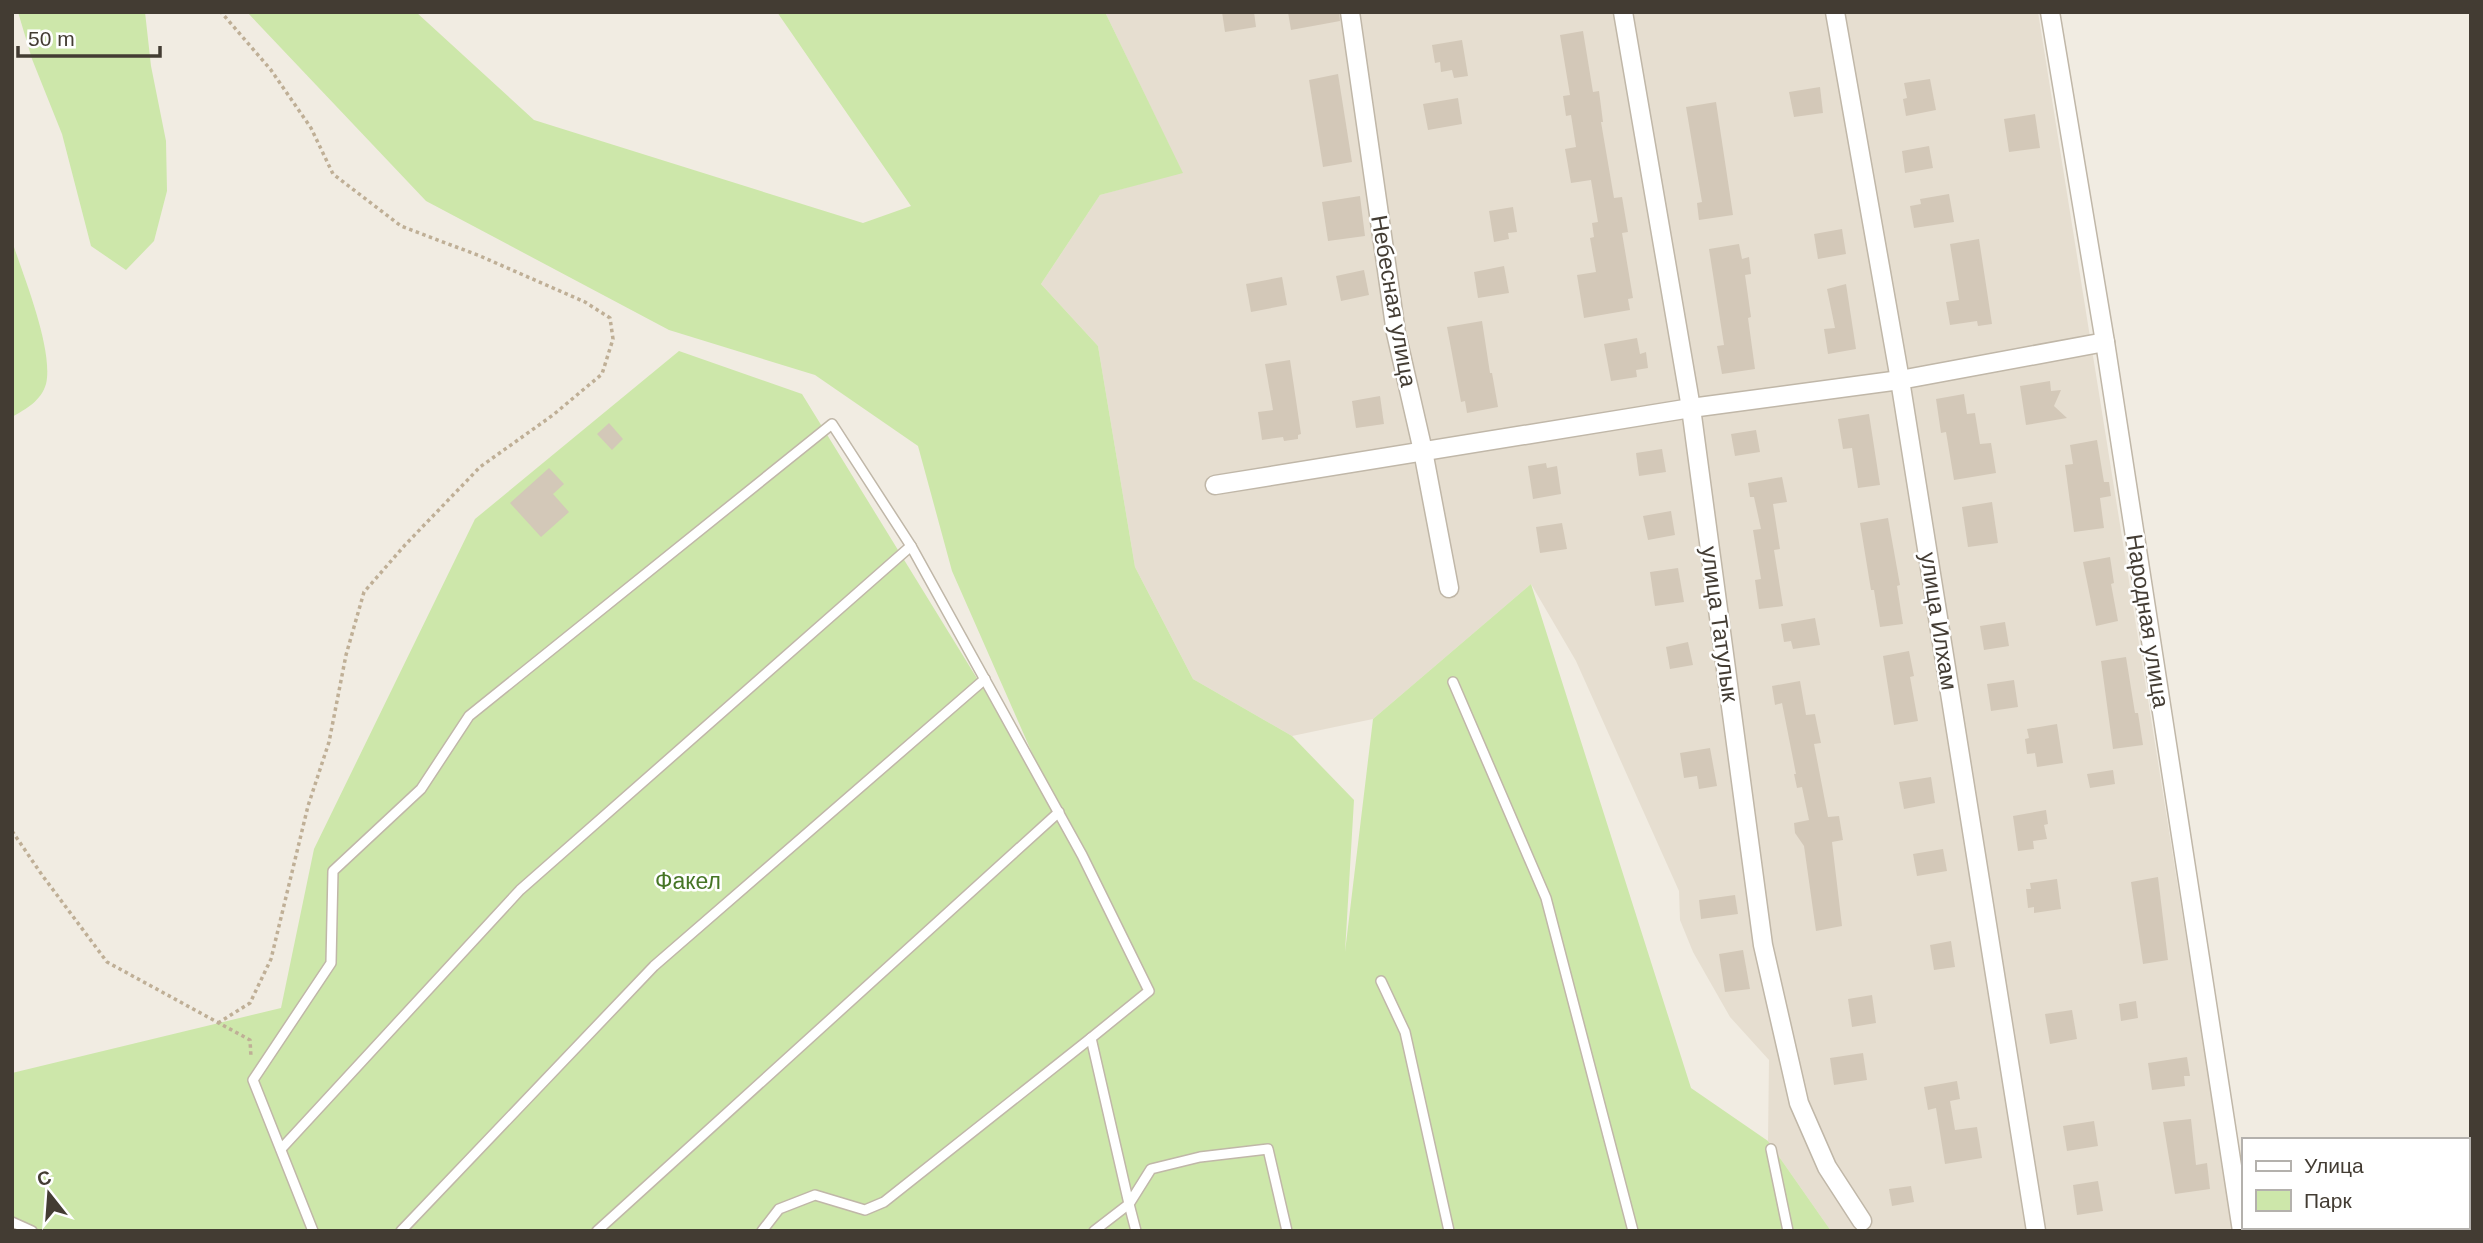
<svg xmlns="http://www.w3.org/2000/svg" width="2483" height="1243" font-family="Helvetica,sans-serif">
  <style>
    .residential { fill: #e6ded0 }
    .green { fill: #cde7aa }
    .building { fill: #d3c8b8 }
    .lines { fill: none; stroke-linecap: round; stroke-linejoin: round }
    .lane-casing { stroke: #c0b7a8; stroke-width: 12 }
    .street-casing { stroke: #c0b7a8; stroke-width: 21 }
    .path { stroke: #bfaf96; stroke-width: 3.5; stroke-dasharray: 3.5 3.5; stroke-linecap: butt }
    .lane { stroke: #fff; stroke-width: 9 }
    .street { stroke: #fff; stroke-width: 18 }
    .labels { text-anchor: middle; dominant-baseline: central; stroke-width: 5; stroke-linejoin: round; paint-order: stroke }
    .street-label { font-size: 23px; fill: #433c33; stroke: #fff }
    .park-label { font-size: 23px; fill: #467526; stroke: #fff }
  </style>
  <rect width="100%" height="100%" fill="#f1ece2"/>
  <path class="residential" d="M1105,12h933l195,1219h-402l-63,-90 1,-81 -39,-43 -37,-65 -13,-32 -1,-29 -103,-230 -45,-77 -158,135 -81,17 -99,-57 -58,-112 -37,-221 -57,-62 59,-89 82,-23z"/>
  <g class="green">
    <path d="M18,12h127l6,54 15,75 1,50 -13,50 -28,29 -35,-24 -29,-112 -30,-75z"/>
    <path d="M247,12h169l118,108 329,103 48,-17 -134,-194h328l78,161 -83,22 -59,89 57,62 37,221 58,112 99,57 62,64 -9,152 28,-233 158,-135 160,504 77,53 63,90h-1819v-158l269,-65 33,-159 161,-330 204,-168 123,43 253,411 -103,-234 -34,-125 -103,-71 -146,-45 -243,-129z"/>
    <path d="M12,241c11,34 42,109 34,143 -5,17 -20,25 -34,33z"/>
  </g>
  <g class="building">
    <path d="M1222,12h32l2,15 -31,5z"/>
    <path d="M1288,12h51l1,9 -49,9z"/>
    <path d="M1583,31l10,61 6,-1 4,31h-2l13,76 8,-1 6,35 -6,1 11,65 -5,1 2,11 -46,8 -7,-43 19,-3 -6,-34 4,-1 -2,-14 6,-1 -7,-42 -20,3 -6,-34 11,-2 -5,-32 -5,1 -3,-20 7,-1 -10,-60z"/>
    <path d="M1462,40l6,36 -14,2 -2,-8 -11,2 -1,-10 -5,1 -3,-18z"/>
    <path d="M1338,74l14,88 -29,5 -14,-87z"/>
    <path d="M1930,79l6,31 -30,6 -3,-17 4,-1 -3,-15z"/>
    <path d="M1820,87l3,26 -29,4 -5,-25z"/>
    <path d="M1458,98l4,26 -34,6 -5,-26z"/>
    <path d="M1716,102l17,113 -34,5 -2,-17 5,-1 -16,-95z"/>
    <path d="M2035,114l5,34 -31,4 -5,-33z"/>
    <path d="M1929,146l4,22 -28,5 -3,-22z"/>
    <path d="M1949,194l5,28 -40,6 -4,-22 11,-2 -1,-5z"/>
    <path d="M1360,196l5,40 -37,5 -6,-39z"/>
    <path d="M1513,207l4,25 -9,1 1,6 -15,3 -5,-31z"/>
    <path d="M1842,229l4,25 -28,5 -4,-25z"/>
    <path d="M1979,239l13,85 -14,2 -1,-5 -27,4 -4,-23 13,-2 -9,-56z"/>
    <path d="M1739,244l3,15 7,-2 2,17 -6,1 6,42 -3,1 7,51 -33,5 -5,-28 7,-1 -15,-96z"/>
    <path d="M1504,266l5,27 -31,5 -4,-26z"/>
    <path d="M1364,270l5,25 -28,6 -5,-25z"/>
    <path d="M1282,277l5,28 -36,7 -5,-28z"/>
    <path d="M1846,284l10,65 -28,5 -4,-25 11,-1 -8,-39z"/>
    <path d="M1482,321l8,52h2l6,34 -31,6 -2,-12 -4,1 -14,-75z"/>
    <path d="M1637,338l3,16 6,-2 2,16 -12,2 1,7 -26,4 -7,-37z"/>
    <path d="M1290,360l11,74 -3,1v4l-14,2 -1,-4 -21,3 -4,-28 15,-2 -8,-46z"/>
    <path d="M2050,381l1,10 10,-1 -7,16 13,12 -41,7 -6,-39z"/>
    <path d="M1964,394l3,20 8,-1 5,31 11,-1 5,30 -42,7 -8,-48 -5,1 -5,-34z"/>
    <path d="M1380,396l4,28 -28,4 -4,-27z"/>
    <path d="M1869,414l11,71 -22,3 -6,-40 -9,1 -5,-30z"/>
    <path d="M609,423l14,16 -11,11 -15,-16z"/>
    <path d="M1756,430l4,22 -25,4 -4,-22z"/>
    <path d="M2097,440l7,42h5l2,14 -11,2 4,30 -30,4 -9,-67 8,-1 -3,-19z"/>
    <path d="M1662,449l4,23 -27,4 -3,-23z"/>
    <path d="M1546,463l1,5 10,-2 4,28 -28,5 -5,-33z"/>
    <path d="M549,468l15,16 -11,10 16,18 -28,25 -31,-34z"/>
    <path d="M1782,477l5,25 -14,2 7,45 -6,1 9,56 -24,3 -4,-29 6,-1 -8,-49 8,-1 -7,-32h-4l-2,-14z"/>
    <path d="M1992,502l6,41 -30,4 -6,-40z"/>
    <path d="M1671,511l4,24 -27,5 -5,-24z"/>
    <path d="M1888,518l12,67 -3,1 6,38 -23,3 -6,-37h-3l-11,-67z"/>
    <path d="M1562,523l5,26 -27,4 -4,-26z"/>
    <path d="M2110,557l4,26 -3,1 7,37 -22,5 -13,-64z"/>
    <path d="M1678,568l6,34 -29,4 -5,-34z"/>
    <path d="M1815,618l5,27 -27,4 -2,-8 -7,1 -3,-18z"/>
    <path d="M2005,622l4,24 -25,4 -4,-24z"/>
    <path d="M1688,642l5,23 -23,4 -4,-22z"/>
    <path d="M1909,651l5,25 -4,1 8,44 -24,4 -11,-69z"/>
    <path d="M2126,657l9,56h3l5,32 -30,4 -12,-88z"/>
    <path d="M2014,680l4,27 -27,4 -4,-27z"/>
    <path d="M1800,681l6,34 9,-1 2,10 4,19 -7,1 14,73 11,-1 4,24 -11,2 10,84 -26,5 -12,-85 -9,-13 -1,-10 15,-3 -7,-33 -5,1 -3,-14h2l-14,-71 -7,2 -3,-19z"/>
    <path d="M2057,724l6,39 -26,4 -2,-14 -8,1 -2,-15 4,-1 -2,-9z"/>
    <path d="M1710,748l7,38 -18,3 -2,-13 -13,2 -4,-25z"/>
    <path d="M2113,770l2,14 -25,4 -3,-14z"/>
    <path d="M1931,777l4,26 -31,6 -5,-27z"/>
    <path d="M2046,810l2,14 -4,1 3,14 -14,2 1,8 -16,2 -5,-35z"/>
    <path d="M1943,849l4,22 -30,5 -4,-22z"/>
    <path d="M2158,877l10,83 -25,4 -12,-82z"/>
    <path d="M2057,879l4,30 -27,4v-6l-6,1 -2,-19h5l-1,-6z"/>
    <path d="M1735,895l3,19 -37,5 -2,-19z"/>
    <path d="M1951,941l4,26 -21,3 -4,-25z"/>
    <path d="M1743,950l7,39 -25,3 -6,-38z"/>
    <path d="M1872,995l4,28 -24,4 -4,-28z"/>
    <path d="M2136,1001l2,17 -17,3 -2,-17z"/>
    <path d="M2072,1010l5,29 -27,5 -5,-30z"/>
    <path d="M1863,1053l4,27 -33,5 -4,-27z"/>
    <path d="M2187,1057l3,19h-6l1,10 -33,4 -4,-27z"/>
    <path d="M1957,1081l3,18 -10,2 5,29 22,-3 5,31 -37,6 -9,-56 -8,2 -4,-23z"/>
    <path d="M2191,1119l5,46 11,-2 3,26 -35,5 -12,-72z"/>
    <path d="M2094,1121l4,25 -31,5 -4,-25z"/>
    <path d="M2098,1181l5,30 -26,4 -4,-30z"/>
    <path d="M1911,1186l3,16 -22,4 -3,-17z"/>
  </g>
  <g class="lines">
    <defs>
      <g id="lane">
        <path d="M1453,682l93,216 87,333"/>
        <path d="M1381,981l24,51 44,199"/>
        <path d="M281,1149l239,-259 391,-344"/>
        <path d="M1771,1149l17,82"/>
        <path d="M12,1222l20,9"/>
        <path d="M313,1231l-60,-151 78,-117 2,-92 88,-82 48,-73 363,-292 79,122 171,309 67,136 -58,47 38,166 -35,27"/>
        <path d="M401,1231l253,-265 331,-287"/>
        <path d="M597,1231l462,-419"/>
        <path d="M762,1231l17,-22 36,-14 50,15 19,-8 207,-164"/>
        <path d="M1136,1231l-7,-27 22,-35 49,-12 68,-8 19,82"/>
      </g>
      <g id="street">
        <path d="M1350,12l46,321 27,118 26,137"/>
        <path d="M1623,12l68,396 72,537 36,158 28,64 35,54"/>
        <path d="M1835,12l65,368 136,851"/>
        <path d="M2050,12l55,330 137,889"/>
        <path d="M1215,485l476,-77 209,-28 205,-38"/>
      </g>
    </defs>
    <use href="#lane" class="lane-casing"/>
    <use href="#street" class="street-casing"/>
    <g class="path">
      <path d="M12,831l30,44 65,87 143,78 1,17"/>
      <path d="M218,1023l32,-20 21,-44 37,-153 21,-64 17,-87 18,-63 41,-47 75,-78 73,-52 49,-41 11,-35 -3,-21 -25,-16 -105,-46 -79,-30 -68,-52 -22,-46 -40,-58 -50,-58"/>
    </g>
    <use href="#lane" class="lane"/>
    <use href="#street" class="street"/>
  </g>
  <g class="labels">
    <g class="street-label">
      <text transform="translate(1394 301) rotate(80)">Небесная улица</text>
      <text transform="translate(1939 621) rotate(81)">улица Илхам</text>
      <text transform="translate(2148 621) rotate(81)">Народная улица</text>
      <text transform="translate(1720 624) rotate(82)">улица Татулык</text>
    </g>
    <g class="park-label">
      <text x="688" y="881">Факел</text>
    </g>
  </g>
  <rect width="2483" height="1243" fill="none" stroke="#433c33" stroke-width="28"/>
  <rect x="2242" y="1138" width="228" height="91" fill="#ffffff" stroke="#b4b1ad" stroke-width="2"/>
  <rect x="2256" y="1161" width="35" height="10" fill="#ffffff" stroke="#b4b1ad" stroke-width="2"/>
  <text x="2304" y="1173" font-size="21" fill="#433c33">Улица</text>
  <rect x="2256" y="1190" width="35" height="21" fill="#cde7aa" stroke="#b4b1ad" stroke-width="2"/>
  <text x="2304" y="1208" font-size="21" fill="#433c33">Парк</text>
  <g transform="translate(49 1194) rotate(343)" stroke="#ffffff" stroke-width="5" paint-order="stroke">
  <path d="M0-5L12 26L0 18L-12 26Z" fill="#433c33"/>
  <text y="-10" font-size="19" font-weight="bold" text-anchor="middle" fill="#433c33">С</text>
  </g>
  <path d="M18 46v10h142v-10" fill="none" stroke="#433c33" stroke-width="3.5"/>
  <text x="28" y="46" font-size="21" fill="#433c33" stroke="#ffffff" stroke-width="5" paint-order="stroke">50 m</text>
</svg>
